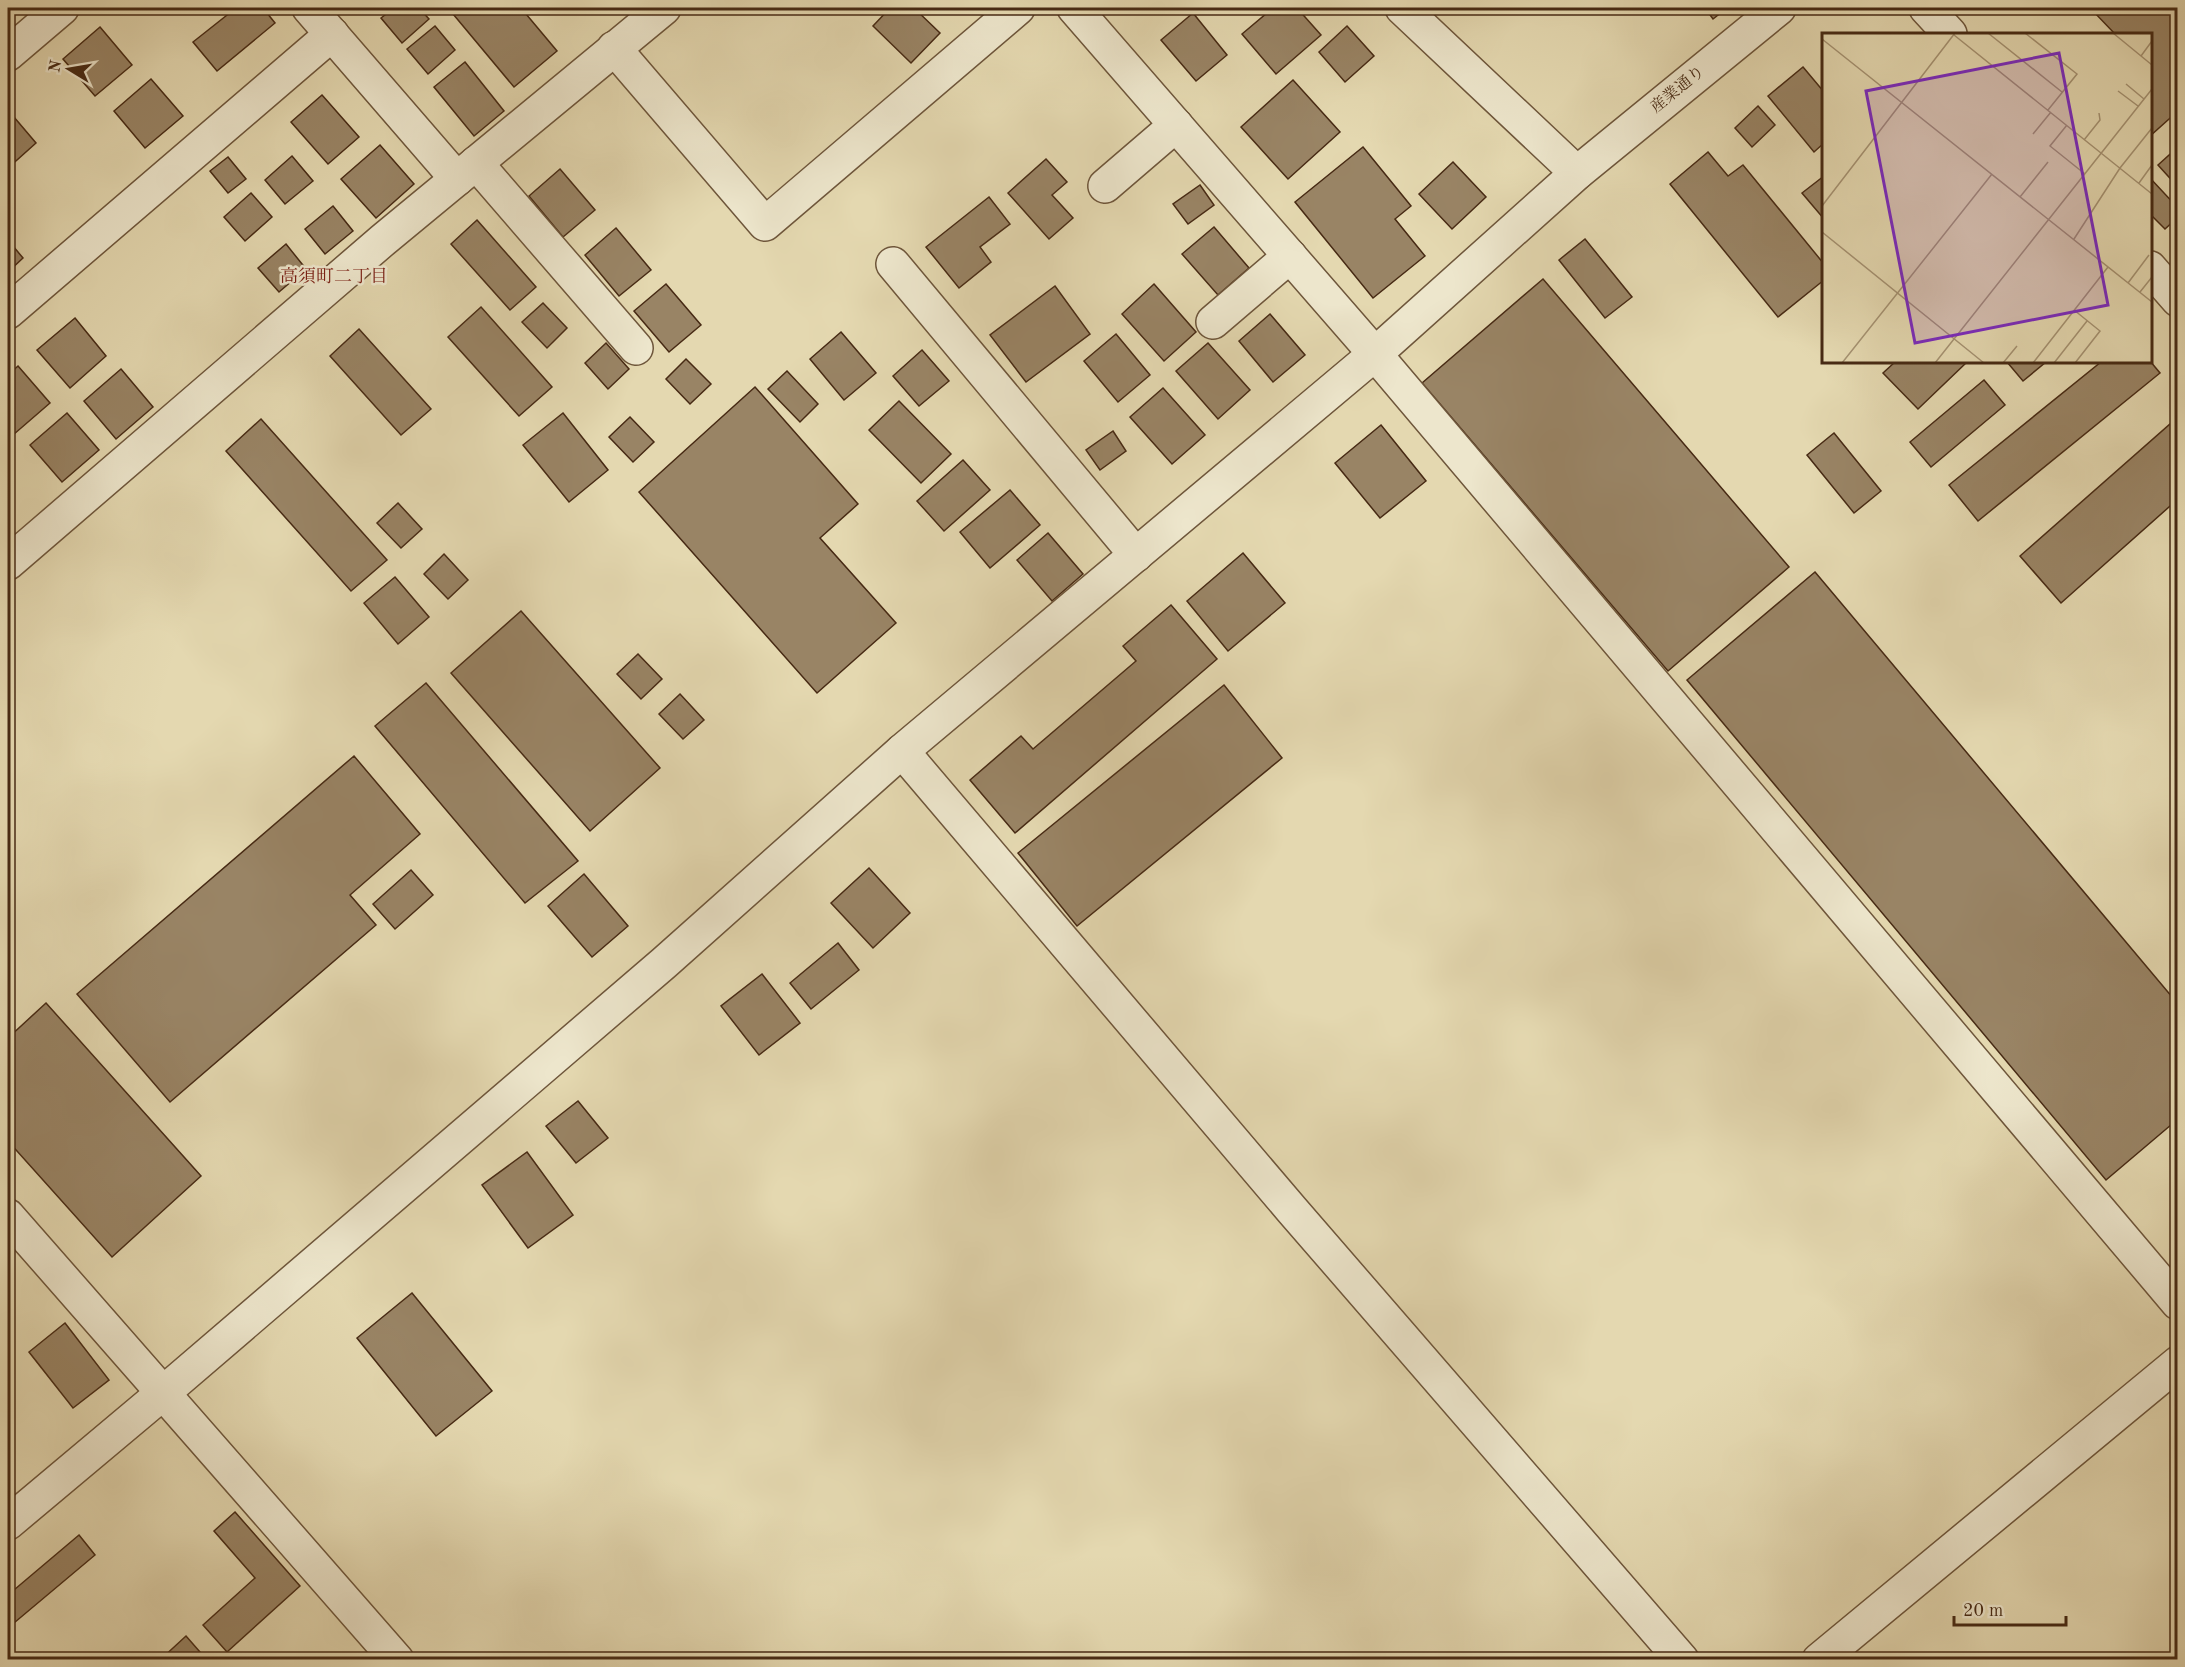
<svg xmlns="http://www.w3.org/2000/svg" width="2185" height="1667" font-family="'Old Standard TT','Noto Serif JP',serif">
  <style>
    .building { fill: #998465; stroke: #472a14; stroke-width: 1.5 }
    .lines { fill: none; stroke-linecap: round; stroke-linejoin: round }
    .minor-casing { stroke: #6e563b; stroke-width: 36 }
    .tertiary-casing { stroke: #6e563b; stroke-width: 36 }
    .minor { stroke: #ede6cc; stroke-width: 33 }
    .tertiary { stroke: #ede6cc; stroke-width: 33 }
    .labels { text-anchor: middle; dominant-baseline: central; stroke-width: 5; stroke-linejoin: round; paint-order: stroke }
    .street-label { font-size: 16px; fill: #472a14; stroke: #ede6cc }
    .neighbourhood-label { font-size: 18px; fill: #7a1f14; stroke: #ede6cc }
    .inset-road { fill: none; stroke: #a59272; stroke-width: 1.5 }
    .view { fill: #7b2cbf; fill-opacity: 0.15; stroke: #7b2cbf; stroke-width: 3 }
    .inset-edge { fill: none; stroke: #472a14; stroke-width: 3 }
  </style>
  <rect width="100%" height="100%" fill="#e4d8b0"/>
  <filter id="stains"><feTurbulence type="fractalNoise" baseFrequency=".00333" numOctaves="4"/><feColorMatrix values="0 0 0 0 .2 0 0 0 0 .09 0 0 0 0 .02 0 0 0 .5 -.17"/></filter>
  <radialGradient id="worn" r=".72"><stop offset=".6" stop-color="#630" stop-opacity="0"/><stop offset="1" stop-color="#630" stop-opacity=".3"/></radialGradient>
  <g class="building">
    <path d="M236,8h27l12,15 -58,48 -24,-29z"/>
    <path d="M394,8h25l10,11 -27,24 -21,-25z"/>
    <path d="M448,8h73l36,43 -43,36z"/>
    <path d="M890,8h24l26,25 -29,30 -38,-37z"/>
    <path d="M1273,8h24l24,27 -45,39 -34,-40z"/>
    <path d="M1705,8h22l-14,11z"/>
    <path d="M2095,8h83v103l-28,25v-102h-35l-23,-24z"/>
    <path d="M1193,13l34,42 -31,26 -35,-41z"/>
    <path d="M435,26l20,24 -27,24 -21,-25z"/>
    <path d="M1347,26l27,30 -29,26 -26,-30z"/>
    <path d="M100,27l32,38 -37,31 -32,-37z"/>
    <path d="M465,62l39,49 -30,25 -40,-49z"/>
    <path d="M1803,67l21,25v51l-10,9 -46,-56z"/>
    <path d="M151,79l32,37 -38,32 -31,-37z"/>
    <path d="M1293,80l47,52 -52,47 -47,-52z"/>
    <path d="M322,95l37,42 -31,27 -37,-42z"/>
    <path d="M1758,106l17,19 -23,22 -17,-19z"/>
    <path d="M8,110l28,33 -28,25z"/>
    <path d="M380,145l34,39 -38,34 -35,-39z"/>
    <path d="M1363,147l48,59 -16,13 30,37 -52,42 -78,-96z"/>
    <path d="M2178,147v39h-1l-19,-21z"/>
    <path d="M1708,152l20,24 15,-11 81,99v16l-46,37 -108,-133z"/>
    <path d="M292,156l21,25 -28,23 -20,-24z"/>
    <path d="M228,157l18,22 -18,14 -18,-22z"/>
    <path d="M1046,159l21,23 -15,13 21,23 -24,21 -41,-46z"/>
    <path d="M1453,162l33,35 -34,32 -33,-35z"/>
    <path d="M560,169l35,41 -32,27 -34,-41z"/>
    <path d="M1824,176v43l-22,-26z"/>
    <path d="M2150,178l28,30v9l-13,12 -15,-15z"/>
    <path d="M1200,185l14,20 -26,19 -15,-20z"/>
    <path d="M251,193l21,24 -27,24 -21,-24z"/>
    <path d="M989,197l21,27 -30,23 11,15 -32,26 -33,-41z"/>
    <path d="M333,206l20,25 -28,23 -20,-25z"/>
    <path d="M477,220l59,67 -26,23 -59,-66z"/>
    <path d="M1214,227l35,41 -31,27 -36,-41z"/>
    <path d="M616,228l35,42 -32,26 -34,-41z"/>
    <path d="M1585,239l47,58 -27,21 -46,-58z"/>
    <path d="M8,240l15,18 -15,14z"/>
    <path d="M286,244l20,25 -27,23 -21,-24z"/>
    <path d="M1543,279l246,288 -121,104 -246,-288z"/>
    <path d="M666,284l35,41 -32,27 -35,-41z"/>
    <path d="M1154,284l42,48 -32,29 -42,-47z"/>
    <path d="M1055,286l35,48 -64,48 -36,-47z"/>
    <path d="M543,303l24,25 -20,20 -25,-26z"/>
    <path d="M481,307l71,80 -33,29 -71,-79z"/>
    <path d="M1270,314l35,41 -32,27 -34,-41z"/>
    <path d="M75,318l31,38 -36,32 -33,-38z"/>
    <path d="M359,329l72,80 -30,26 -71,-79z"/>
    <path d="M841,332l35,41 -32,27 -34,-41z"/>
    <path d="M1116,334l34,41 -32,27 -34,-41z"/>
    <path d="M606,343l23,26 -21,20 -23,-26z"/>
    <path d="M1208,343l42,47 -32,29 -42,-48z"/>
    <path d="M922,350l27,31 -30,25 -26,-30z"/>
    <path d="M686,359l25,25 -21,20 -24,-25z"/>
    <path d="M2150,361l10,12 -182,148 -29,-36 152,-123z"/>
    <path d="M1895,362h72l-49,47 -35,-36z"/>
    <path d="M2007,362h39l-23,19z"/>
    <path d="M18,366l32,37 -37,32 -5,-7v-53z"/>
    <path d="M121,369l32,38 -37,32 -32,-38z"/>
    <path d="M787,371l31,33 -18,18 -32,-33z"/>
    <path d="M1984,380l21,25 -74,62 -21,-25z"/>
    <path d="M755,387l103,117 -38,34 76,85 -79,70 -178,-201z"/>
    <path d="M1163,388l42,47 -33,29 -42,-47z"/>
    <path d="M899,401l52,53 -30,29 -52,-53z"/>
    <path d="M67,413l32,37 -37,32 -32,-37z"/>
    <path d="M563,413l45,57 -39,32 -46,-57z"/>
    <path d="M630,417l24,25 -21,20 -24,-25z"/>
    <path d="M2178,417v82l-117,104 -41,-47z"/>
    <path d="M261,419l126,141 -36,31 -125,-140z"/>
    <path d="M1381,425l45,56 -46,37 -45,-55z"/>
    <path d="M1113,431l13,20 -26,19 -14,-20z"/>
    <path d="M1834,433l47,58 -27,22 -47,-58z"/>
    <path d="M963,460l27,30 -46,41 -27,-30z"/>
    <path d="M1010,490l30,35 -50,43 -30,-36z"/>
    <path d="M398,503l24,26 -21,19 -24,-25z"/>
    <path d="M1048,533l35,41 -31,27 -35,-41z"/>
    <path d="M1243,553l42,50 -57,48 -41,-50z"/>
    <path d="M444,554l24,26 -20,19 -24,-25z"/>
    <path d="M1815,572l363,432v115l-72,61 -419,-500z"/>
    <path d="M395,577l34,40 -31,27 -34,-41z"/>
    <path d="M1171,605l46,54 -202,174 -45,-53 51,-44 12,13 103,-88 -13,-15z"/>
    <path d="M521,611l139,157 -70,63 -139,-158z"/>
    <path d="M638,654l24,25 -21,20 -24,-25z"/>
    <path d="M426,683l152,178 -53,42 -150,-177z"/>
    <path d="M1224,685l58,73 -205,168 -59,-73z"/>
    <path d="M680,694l24,26 -21,19 -24,-25z"/>
    <path d="M354,756l66,78 -70,61 26,30 -206,177 -93,-108z"/>
    <path d="M869,868l41,45 -37,35 -42,-45z"/>
    <path d="M411,870l22,25 -38,34 -22,-25z"/>
    <path d="M584,874l44,52 -36,31 -44,-51z"/>
    <path d="M838,943l21,27 -48,39 -21,-26z"/>
    <path d="M762,974l38,49 -41,32 -38,-49z"/>
    <path d="M46,1003l155,173 -89,81 -104,-116v-103z"/>
    <path d="M578,1101l30,37 -32,25 -30,-37z"/>
    <path d="M527,1152l46,63 -45,33 -46,-63z"/>
    <path d="M412,1293l80,98 -56,45 -79,-98z"/>
    <path d="M65,1323l44,57 -36,28 -44,-56z"/>
    <path d="M235,1512l65,74 -73,66 -24,-27 52,-47 -41,-47z"/>
    <path d="M79,1535l16,20 -87,73v-33z"/>
    <path d="M186,1636l21,24h-47z"/>
  </g>
  <g class="lines">
    <defs>
      <g id="minor">
        <path d="M309,8l148,171"/>
        <path d="M1074,8l301,346 803,949"/>
        <path d="M1926,8l24,26"/>
        <path d="M614,48l151,176 253,-216"/>
        <path d="M8,54l54,-46"/>
        <path d="M476,163l160,185"/>
        <path d="M1105,186l71,-61"/>
        <path d="M893,264l243,291"/>
        <path d="M2150,268l28,32"/>
        <path d="M8,312l324,-278"/>
        <path d="M1213,322l77,-66"/>
        <path d="M8,563l375,-323 281,-232"/>
        <path d="M902,751l390,459 390,450"/>
        <path d="M8,1216l389,444"/>
        <path d="M1819,1660l359,-297"/>
      </g>
      <g id="tertiary">
        <path d="M1402,8l175,165"/>
        <path d="M8,1523l155,-130 501,-430 238,-212 473,-397 202,-181 202,-165"/>
      </g>
    </defs>
    <use href="#minor" class="minor-casing"/>
    <use href="#tertiary" class="tertiary-casing"/>
    <use href="#minor" class="minor"/>
    <use href="#tertiary" class="tertiary"/>
  </g>
  <g class="labels">
    <g class="street-label">
      <text transform="translate(1678 90) rotate(-39)">産業通り</text>
    </g>
    <g class="neighbourhood-label">
      <text x="334" y="277">高須町二丁目</text>
    </g>
  </g>
  <g transform="translate(1822 33)">
    <rect width="330" height="330" fill="#e4d8b0"/>
    <path class="inset-road" d="M166,0l74,59M203,0l52,41 -29,36M291,0l39,32M132,2l198,159M0,6l330,263M319,23l11,-15M304,51l18,15M296,58l20,15M245,92l-17,21 35,28M211,101l18,-22M262,107l16,-20 -1,-7M317,150l13,-18M198,164l28,-35M0,173l133,-173M0,199l162,131M252,206l46,-71 32,-40M306,250l21,-28M318,259l12,-15M252,277l26,21 -25,32M20,330l150,-189M113,330l217,-274M181,330l14,-17M211,330l75,-96M232,330l33,-42"/>
    <path class="view" d="M237,20l49,252 -193,38 -49,-252z"/>
    <rect width="330" height="330" class="inset-edge"/>
  </g>
  <rect width="2185" height="1667" fill="none" stroke="#e4d8b0" stroke-width="30"/>
  <rect x="9" y="9" width="2167" height="1649" fill="none" stroke="#472a14" stroke-width="3"/>
  <rect x="15" y="15" width="2155" height="1637" fill="none" stroke="#472a14" stroke-width="1.5"/>
  <g transform="translate(69 69) rotate(281)" stroke="#ede6cc" stroke-width="4.5" paint-order="stroke">
  <path d="M0-4.5L10 22L0 15L-10 22Z" fill="#472a14"/>
  <text y="-9" font-size="16" font-weight="bold" text-anchor="middle" fill="#472a14">N</text>
  </g>
  <path d="M1954 1616v9h112v-9" fill="none" stroke="#472a14" stroke-width="3"/>
  <text x="1963" y="1616" font-size="18" fill="#472a14" stroke="#ede6cc" stroke-width="4.5" paint-order="stroke">20 m</text>
  <rect width="100%" height="100%" filter="url(#stains)"/>
  <rect width="100%" height="100%" fill="url(#worn)"/>
</svg>
